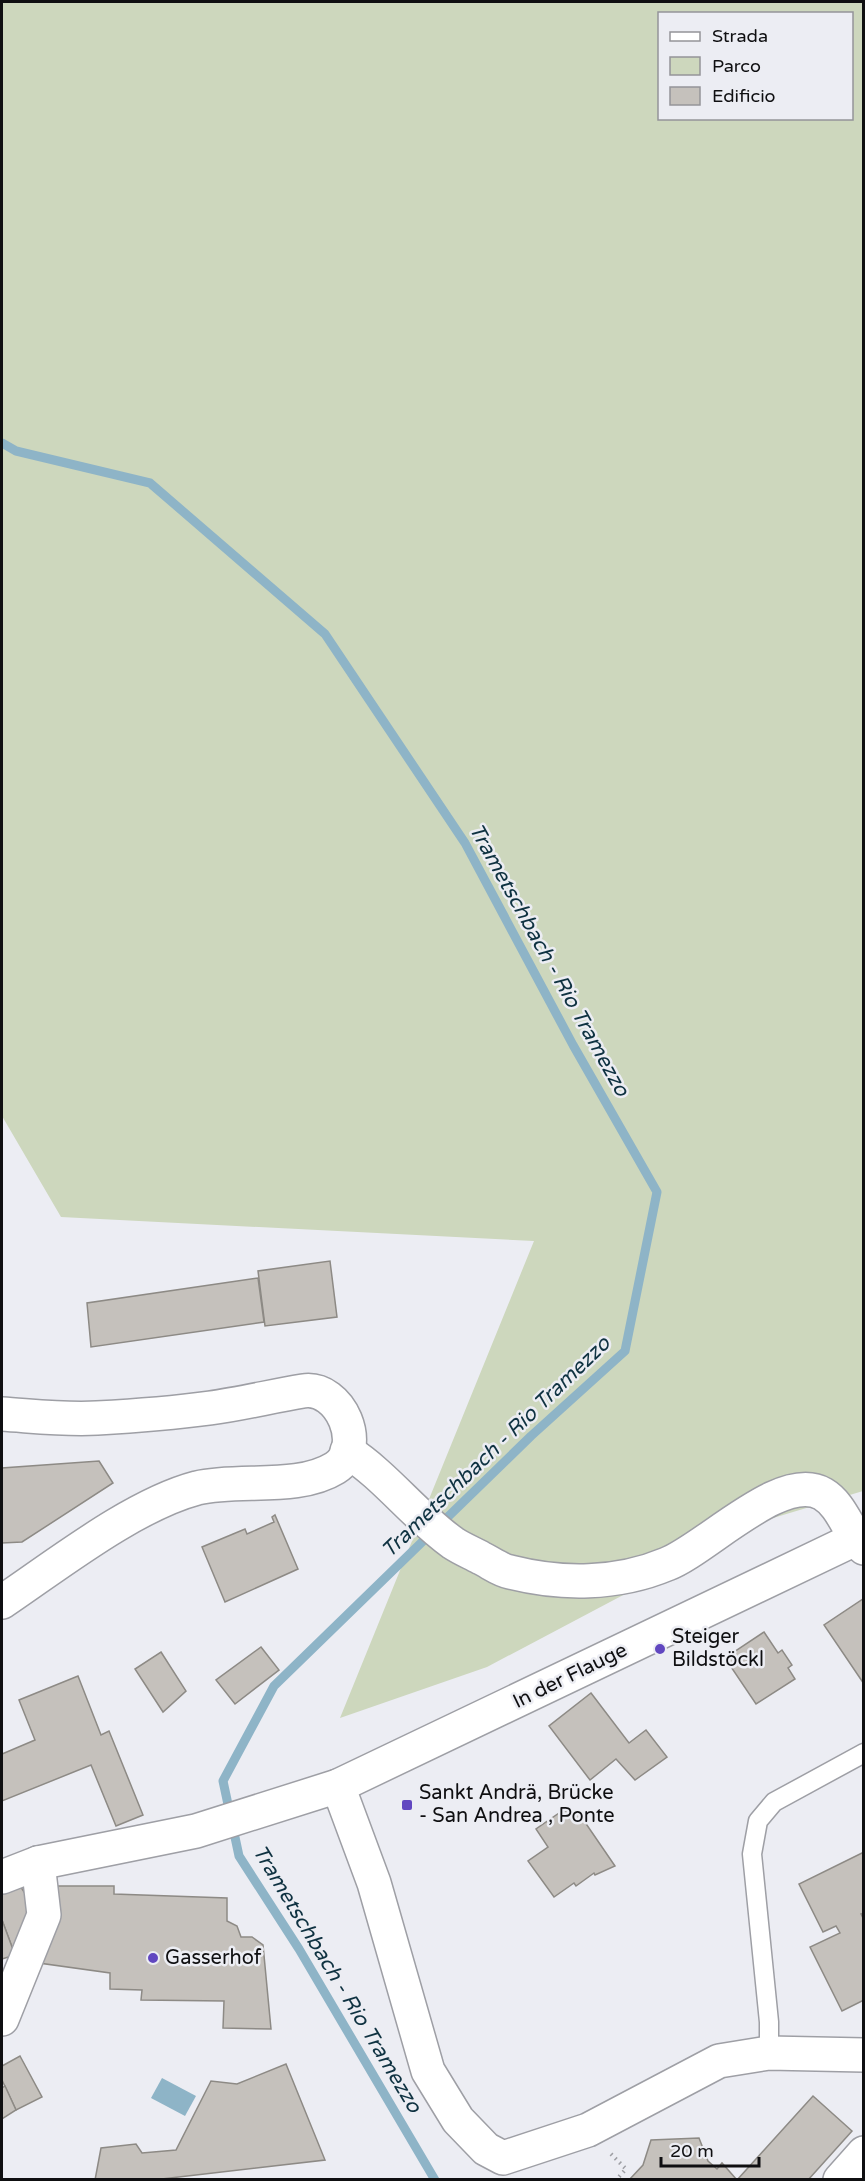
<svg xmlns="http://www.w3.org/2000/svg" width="865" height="2181" font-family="'Varela Round',sans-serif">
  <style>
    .green { fill: #cdd7bd; fill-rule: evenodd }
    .water { fill: #8eb4c7 }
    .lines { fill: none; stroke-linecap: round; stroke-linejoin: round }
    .stream { stroke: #8eb4c7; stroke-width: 9 }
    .building { fill: #c5c1bc; stroke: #8d8a85; stroke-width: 1.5 }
    .lane-casing { stroke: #9e9fa5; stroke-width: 21 }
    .street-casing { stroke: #9e9fa5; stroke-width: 36 }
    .secondary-casing { stroke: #9e9fa5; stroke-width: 36 }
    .path { stroke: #9e9fa4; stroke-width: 4; stroke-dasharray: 1.5 4.5; stroke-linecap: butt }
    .lane { stroke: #fff; stroke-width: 18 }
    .street { stroke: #fff; stroke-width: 33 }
    .secondary { stroke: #fff; stroke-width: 33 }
    .poi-dot { fill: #6147c0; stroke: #ecedf3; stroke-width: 2 }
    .labels { text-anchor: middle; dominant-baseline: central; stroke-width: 5; stroke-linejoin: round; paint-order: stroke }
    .poi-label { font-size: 20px; fill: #0f0f11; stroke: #ecedf3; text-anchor: start }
    .street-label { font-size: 20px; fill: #0f0f11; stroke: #ecedf3 }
    .water-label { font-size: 21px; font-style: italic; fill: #0f3241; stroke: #ecedf3 }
  </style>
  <rect width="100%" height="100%" fill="#ecedf3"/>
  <path class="green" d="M2,2h861v1489l-100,30 -276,146 -147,51 194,-477 -473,-24 -59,-101zM660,14h192v104h-192z"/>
  <path class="water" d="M162,2078l34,18 -11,20 -34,-18z"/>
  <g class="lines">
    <path class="stream" d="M2,443l14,8 134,32 175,151 140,209 108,202 84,147 -32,159 -94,85 -257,250 -51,95 16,75 60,93 136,231"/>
  </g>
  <g class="building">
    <path d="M330,1261l7,56 -72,9 -7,-55z"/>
    <path d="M258,1278l6,44 -173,25 -4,-44z"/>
    <path d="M99,1461l14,22 -91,59 -20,1v-75z"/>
    <path d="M275,1515l23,54 -73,33 -23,-55 43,-18 2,5 27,-12 -2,-5z"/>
    <path d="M863,1599l1,1v84l-40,-59z"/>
    <path d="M764,1632l14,21 4,-3 10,15 -4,3 7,11 -39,25 -31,-46z"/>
    <path d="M261,1647l18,23 -44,34 -19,-24z"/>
    <path d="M161,1652l25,39 -23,21 -28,-43z"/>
    <path d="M78,1676l23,59 8,-4 34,84 -27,11 -25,-61 -89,36v-47l33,-14 -16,-40z"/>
    <path d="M591,1693l38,50 17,-13 21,27 -32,23 -19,-21 -26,21 -41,-54z"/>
    <path d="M562,1811l16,1 37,54 -20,9 -1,-2 -18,13 -2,-3 -20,14 -26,-36 20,-14 -12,-18z"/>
    <path d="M864,1852v61l-3,1 3,6v80l-22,11 -32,-64 30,-14 -4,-7 -13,6 -24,-48z"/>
    <path d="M17,1881l20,31 -22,43 -13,-35v-34z"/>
    <path d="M58,1886h56v8l113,4v23l10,5 4,11h11l11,8 8,84 -48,-1 1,-27 -83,-1 1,-10 -32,-1v-16l-71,-10z"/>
    <path d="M2,1920l13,35 -13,4z"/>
    <path d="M20,2056l22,41 -26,13 -14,-30v-14z"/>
    <path d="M286,2064l39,96 -172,20h-58l6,-32 35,-4 6,9 34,-3 35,-69 26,3z"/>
    <path d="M5,2086l11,24 -14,9v-31z"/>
    <path d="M813,2096l39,35 -44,49h-71z"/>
    <path d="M699,2138l9,23 9,8 5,-6 15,17h-108l14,-15 8,-25z"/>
  </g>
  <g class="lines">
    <defs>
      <path id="lane" d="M769,2053v-31l-17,-168 6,-33 16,-19 90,-49"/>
      <g id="street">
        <path d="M338,1786l36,97 54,188 30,49 28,29 17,9 85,-28 131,-69 50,-8 95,2"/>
        <path d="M2,1877l36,-14 158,-32 142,-45 517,-247"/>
        <path d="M2,2019l42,-104 -6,-52"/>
        <path d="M840,2180l24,-27"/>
      </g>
      <g id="secondary">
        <path d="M2,1414c31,2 63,6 95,4 37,-2 76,-5 113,-10 31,-4 62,-12 93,-17 38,-6 64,57 32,77 -37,23 -96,10 -138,20 -64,17 -140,77 -195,114"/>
        <path d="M347,1451c39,25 68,65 106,92 9,6 19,10 28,15 10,5 19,12 29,14 51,13 107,13 157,-8 39,-15 115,-94 156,-70 19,11 26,39 41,54"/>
      </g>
    </defs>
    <use href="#lane" class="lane-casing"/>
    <use href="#street" class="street-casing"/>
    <use href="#secondary" class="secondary-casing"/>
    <path class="path" d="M611,2154l15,15 -10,11"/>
    <use href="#lane" class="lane"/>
    <use href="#street" class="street"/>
    <use href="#secondary" class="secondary"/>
  </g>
  <g class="poi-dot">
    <circle cx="660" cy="1649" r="6"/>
    <rect x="401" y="1799" width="12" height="12" rx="3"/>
    <circle cx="153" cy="1958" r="6"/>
  </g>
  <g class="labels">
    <g class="poi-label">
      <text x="672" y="1637">Steiger<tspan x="672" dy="23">Bildstöckl</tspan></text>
      <text x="419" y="1793">Sankt Andrä, Brücke<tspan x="419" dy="23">- San Andrea , Ponte</tspan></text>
      <text x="165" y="1958">Gasserhof</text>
    </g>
    <g class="street-label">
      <text transform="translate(570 1676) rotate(-26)">In der Flauge</text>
    </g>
    <g class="water-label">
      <text transform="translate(549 960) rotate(61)">Trametschbach - Rio Tramezzo</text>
      <text transform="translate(496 1447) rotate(-44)">Trametschbach - Rio Tramezzo</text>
      <text transform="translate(337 1979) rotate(59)">Trametschbach - Rio Tramezzo</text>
    </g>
  </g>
  <rect width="865" height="2181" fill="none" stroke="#0f0f11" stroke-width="6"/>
  <rect x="658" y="12" width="195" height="108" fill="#ecedf3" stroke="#949499" stroke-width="1.5"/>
  <rect x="670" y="32" width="30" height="9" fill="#ffffff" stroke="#949499" stroke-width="1.5"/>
  <text x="712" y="42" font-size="18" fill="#0f0f11">Strada</text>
  <rect x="670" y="57" width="30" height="18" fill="#cdd7bd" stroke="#949499" stroke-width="1.5"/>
  <text x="712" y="72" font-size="18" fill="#0f0f11">Parco</text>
  <rect x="670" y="87" width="30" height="18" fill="#c5c1bc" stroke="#949499" stroke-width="1.5"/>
  <text x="712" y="102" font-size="18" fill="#0f0f11">Edificio</text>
  <path d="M661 2157v9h98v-9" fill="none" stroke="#0f0f11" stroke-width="3"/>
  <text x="670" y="2157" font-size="18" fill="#0f0f11" stroke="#ecedf3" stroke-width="4.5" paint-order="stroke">20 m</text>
</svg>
